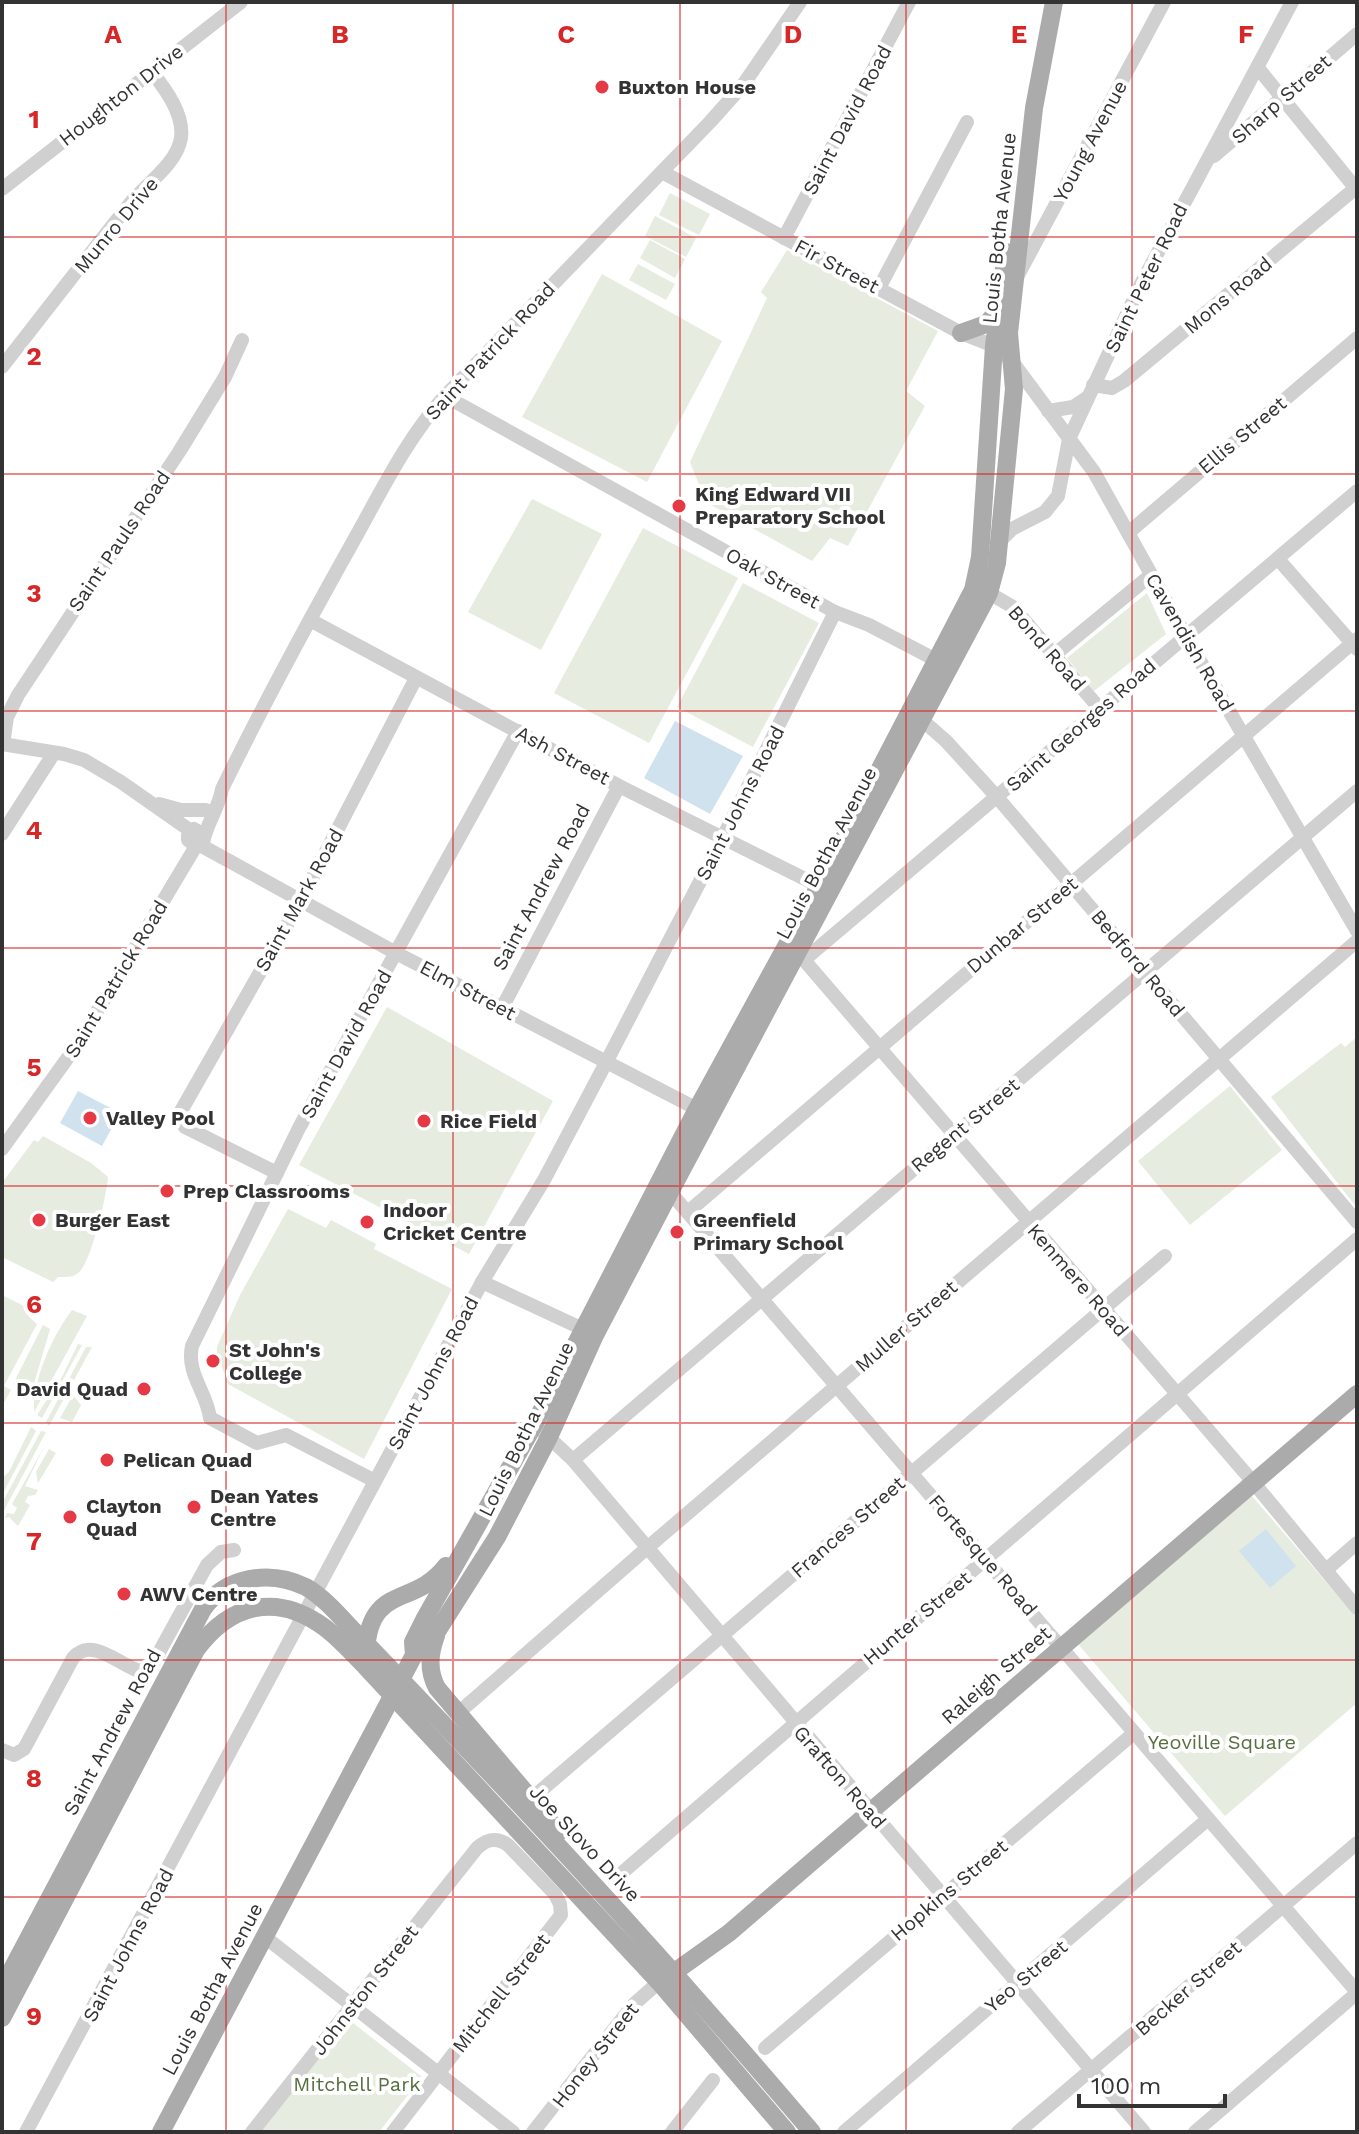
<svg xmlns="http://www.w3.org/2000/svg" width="1359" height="2134" font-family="'Work Sans',sans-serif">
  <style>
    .green { fill: #e6ecdf }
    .water { fill: #cfe2ee }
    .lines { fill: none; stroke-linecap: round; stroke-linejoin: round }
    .minor { stroke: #d0d0d0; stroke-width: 14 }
    .major { stroke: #ababab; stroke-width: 18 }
    .grid { fill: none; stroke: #d62828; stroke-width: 2; stroke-opacity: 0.55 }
    .poi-dot { fill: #e63946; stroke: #fff; stroke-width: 3 }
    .labels { text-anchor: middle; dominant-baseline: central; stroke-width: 8; stroke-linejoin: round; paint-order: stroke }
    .poi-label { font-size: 20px; font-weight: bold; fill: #333; stroke: #fff; text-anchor: start }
    .street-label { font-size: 20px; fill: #333; stroke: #fff }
    .park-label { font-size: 20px; fill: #56703f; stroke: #fff }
    .grid-label { font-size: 26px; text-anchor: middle; font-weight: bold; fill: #d62828; stroke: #fff; stroke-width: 8; stroke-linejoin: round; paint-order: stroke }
  </style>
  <rect width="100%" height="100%" fill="#fff"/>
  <g class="green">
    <path d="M670,193l40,21 -11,21 -40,-20z"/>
    <path d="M655,216l41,22 -10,19 -41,-21z"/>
    <path d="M650,240l35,19 -10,19 -35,-20z"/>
    <path d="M787,250l151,81 -32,60 19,15 -77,140 -18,-8 -18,23 -110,-61v-8l-12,-30 77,-164 -6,-6z"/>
    <path d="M638,264l37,20 -9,16 -37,-20z"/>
    <path d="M602,274l120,67 -75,141 -125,-65z"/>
    <path d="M532,499l70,35 -61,116 -73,-38z"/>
    <path d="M643,528l95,50 -89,165 -95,-50z"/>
    <path d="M743,583l76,40 -66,124 -76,-40z"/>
    <path d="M1147,593l19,41 -72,57 -27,-33z"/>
    <path d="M387,1007l166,94 -84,153 -170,-89z"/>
    <path d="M1357,1037v171l-86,-111 70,-54 4,4z"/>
    <path d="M1230,1086l52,64 -92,75 -52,-64z"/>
    <path d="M43,1136l48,27 17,14c-1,17 -16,80 -27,93 -6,8 -14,7 -23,7l-5,5 -51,-25v-74l32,-43 4,2z"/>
    <path d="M288,1209l38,19 5,-8 45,24 -2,5 78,40 -88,170 -136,-75 -11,-30v-7l23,-52z"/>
    <path d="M2,1295l24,12 3,10 8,7 -33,62 7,4 -9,16z"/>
    <path d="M72,1310l15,6 -53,96c-2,-32 19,-77 38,-102z"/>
    <path d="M43,1325l7,4 -20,68 -4,-6 -13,-7z"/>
    <path d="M78,1344l4,1 -40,73 -5,-3 25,-38z"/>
    <path d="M86,1347h6l-43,79 -3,-4z"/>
    <path d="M73,1395l8,10 -9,17 -12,-4z"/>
    <path d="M31,1427l5,4 -34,64v-17l7,-6z"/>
    <path d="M41,1431l5,1 -44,82v-11z"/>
    <path d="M44,1447l-19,39 13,4 -3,5 -7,1 -3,6 5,3 -12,21 -9,-9 -4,1 2,-5 7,1 3,-6 -5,-4z"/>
    <path d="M49,1449l7,4 -18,30 -2,-11z"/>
    <path d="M1252,1496l105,122v85l-132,113 -147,-172z"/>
    <path d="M348,2019l74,58 -43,55h-119z"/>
  </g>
  <g class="water">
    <path d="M675,721l68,35 -33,58 -66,-36z"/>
    <path d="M78,1091l42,22 -18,33 -42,-23z"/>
    <path d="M1266,1529l30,37 -26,22 -31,-37z"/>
  </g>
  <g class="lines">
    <g class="minor">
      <path d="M1258,68l99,122"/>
      <path d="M1214,156l143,-122"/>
      <path d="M662,172l299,161 33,13 17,14 83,112 91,163 172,296"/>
      <path d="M2,189l239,-187"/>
      <path d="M784,238l125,-236"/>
      <path d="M1017,277l147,-275"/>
      <path d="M879,288l88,-166"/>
      <path d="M2,367c43,-55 86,-111 130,-166 16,-18 45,-38 49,-63 3,-24 -15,-48 -29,-66"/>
      <path d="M1093,385l19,3 12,-7 233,-194"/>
      <path d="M445,396l390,216 34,13 67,35"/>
      <path d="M1048,411l25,-4 15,-10"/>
      <path d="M1128,533l229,-195"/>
      <path d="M999,542l13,-13 33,-17 13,-16 11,-57 72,-155 151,-282"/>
      <path d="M1278,559l79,90"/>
      <path d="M989,593l24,14 87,102"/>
      <path d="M310,620l309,166 208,104"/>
      <path d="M1054,655l97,-80"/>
      <path d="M914,713l32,28 51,56 360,425"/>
      <path d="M2,744l62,10 20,6 37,22 70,49"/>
      <path d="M3,744l4,-27 11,-22 161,-243 46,-75 17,-37"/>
      <path d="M159,804l22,6h25"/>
      <path d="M2,834l52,-81"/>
      <path d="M203,834l-9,-5 -6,6v5l8,6 7,-3c3,-19 16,-35 19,-54 41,-84 86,-167 132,-249 28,-50 53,-102 91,-144l265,-274 33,-37 57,-83"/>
      <path d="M200,845l196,108 309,160"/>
      <path d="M796,955l8,5 449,522 104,126"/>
      <path d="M804,960l553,-469"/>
      <path d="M502,1008l117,-222"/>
      <path d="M2,1149l75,-104 119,-199"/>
      <path d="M277,1173l-92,-46 -5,-8 1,-8 119,-209 116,-224"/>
      <path d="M670,1192l687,800"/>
      <path d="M688,1212l669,-573"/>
      <path d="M482,1282l101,47"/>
      <path d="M543,1432l30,28 571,672"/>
      <path d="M573,1460l784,-669"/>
      <path d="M375,1481l-89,-46 -29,8 -47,-25c-3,-26 -24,-44 -18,-72l107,-218 219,-397"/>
      <path d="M1326,1570l31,-27"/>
      <path d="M238,1581l6,11 15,15"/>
      <path d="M457,1714l190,-166 710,-607"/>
      <path d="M2,1750l12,5 10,-6 49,-91c18,-22 45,6 66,13l12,-4 56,-102 14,-13 13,-2"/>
      <path d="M531,1799l634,-543"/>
      <path d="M623,1872l734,-633"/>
      <path d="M265,1937l248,195"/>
      <path d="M765,2048l369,-315"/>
      <path d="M26,2132l456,-850 62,-102 66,-125 112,-216 113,-227"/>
      <path d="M252,2132l225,-284c10,-9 20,-11 31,-3l47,49 5,10 1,11 -168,217"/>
      <path d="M533,2132l100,-127 26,-23"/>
      <path d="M672,2132l41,-52"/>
      <path d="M844,2132l364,-313"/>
      <path d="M1018,2132l339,-289"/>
      <path d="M1195,2132l162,-139"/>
    </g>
    <g class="major">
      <path d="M961,333l25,-9 12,-13"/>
      <path d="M436,1636c-7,19 -8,35 1,52l122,144"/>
      <path d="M366,1651c4,-68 48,-43 80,-85"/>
      <path d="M414,1655l-1,-13 11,-22 110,-195 163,-316 122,-223 154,-296 7,-33 14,-211 12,-94"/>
      <path d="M666,1978l63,-45 628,-539"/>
      <path d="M2,1988l201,-379c24,-34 68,-39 103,-22 17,10 31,26 45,41 25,25 50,52 75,78 133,138 262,280 386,426"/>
      <path d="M2,2018l194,-368c34,-46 80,-58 128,-23 15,11 28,26 41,39l294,316 128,150"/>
      <path d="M161,2132l253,-477 11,-6 13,-19 59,-93 52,-100 46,-102 75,-143 319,-599 8,-30 17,-174 -5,-56 25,-225 20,-106"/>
    </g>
  </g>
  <path class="grid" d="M226,2v2130M453,2v2130M680,2v2130M906,2v2130M1132,2v2130M2,237h1355M2,474h1355M2,711h1355M2,948h1355M2,1186h1355M2,1423h1355M2,1660h1355M2,1897h1355"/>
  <g class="poi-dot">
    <circle cx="602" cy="87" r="8"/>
    <circle cx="679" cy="506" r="8"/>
    <circle cx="90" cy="1118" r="8"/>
    <circle cx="424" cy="1121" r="8"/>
    <circle cx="167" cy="1191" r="8"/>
    <circle cx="39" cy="1220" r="8"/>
    <circle cx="367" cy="1222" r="8"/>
    <circle cx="677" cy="1232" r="8"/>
    <circle cx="213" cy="1361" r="8"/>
    <circle cx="144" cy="1389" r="8"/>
    <circle cx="107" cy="1460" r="8"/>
    <circle cx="194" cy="1507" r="8"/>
    <circle cx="70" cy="1517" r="8"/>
    <circle cx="124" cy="1594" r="8"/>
  </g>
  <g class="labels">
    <g class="poi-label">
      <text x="618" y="87">Buxton House</text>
      <text x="695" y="494">King Edward VII<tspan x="695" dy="23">Preparatory School</tspan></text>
      <text x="106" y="1118">Valley Pool</text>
      <text x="440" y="1121">Rice Field</text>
      <text x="183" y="1191">Prep Classrooms</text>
      <text x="383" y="1210">Indoor<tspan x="383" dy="23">Cricket Centre</tspan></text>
      <text x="55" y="1220">Burger East</text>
      <text x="693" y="1220">Greenfield<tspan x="693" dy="23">Primary School</tspan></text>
      <text x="229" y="1350">St John's<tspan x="229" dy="23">College</tspan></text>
      <text x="128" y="1389" text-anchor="end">David Quad</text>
      <text x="123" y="1460">Pelican Quad</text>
      <text x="210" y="1496">Dean Yates<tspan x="210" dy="23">Centre</tspan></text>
      <text x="86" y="1506">Clayton<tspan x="86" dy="23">Quad</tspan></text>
      <text x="140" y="1594">AWV Centre</text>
    </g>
    <g class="street-label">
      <text transform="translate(121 95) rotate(-38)">Houghton Drive</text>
      <text transform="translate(1281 99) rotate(-41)">Sharp Street</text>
      <text transform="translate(847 120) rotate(-62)">Saint David Road</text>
      <text transform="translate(1090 141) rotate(-62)">Young Avenue</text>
      <text transform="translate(116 225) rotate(-50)">Munro Drive</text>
      <text transform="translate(999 228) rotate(-84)">Louis Botha Avenue</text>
      <text transform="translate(837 266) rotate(28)">Fir Street</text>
      <text transform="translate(1146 278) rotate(-64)">Saint Peter Road</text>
      <text transform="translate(1228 295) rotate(-40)">Mons Road</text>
      <text transform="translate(490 351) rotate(-47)">Saint Patrick Road</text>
      <text transform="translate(1242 435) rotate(-40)">Ellis Street</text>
      <text transform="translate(119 541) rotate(-56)">Saint Pauls Road</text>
      <text transform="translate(773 578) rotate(29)">Oak Street</text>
      <text transform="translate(1190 642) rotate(60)">Cavendish Road</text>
      <text transform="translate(1047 648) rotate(49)">Bond Road</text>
      <text transform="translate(1081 725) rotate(-41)">Saint Georges Road</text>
      <text transform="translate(563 755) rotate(28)">Ash Street</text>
      <text transform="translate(740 803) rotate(-63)">Saint Johns Road</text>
      <text transform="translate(826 853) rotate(-62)">Louis Botha Avenue</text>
      <text transform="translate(541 887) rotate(-62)">Saint Andrew Road</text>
      <text transform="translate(299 900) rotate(-61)">Saint Mark Road</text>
      <text transform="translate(1022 925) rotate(-40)">Dunbar Street</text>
      <text transform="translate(1138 963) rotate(50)">Bedford Road</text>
      <text transform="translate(116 979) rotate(-59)">Saint Patrick Road</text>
      <text transform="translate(468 990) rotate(28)">Elm Street</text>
      <text transform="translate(346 1044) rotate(-61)">Saint David Road</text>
      <text transform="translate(965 1125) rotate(-40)">Regent Street</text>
      <text transform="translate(1078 1280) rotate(49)">Kenmere Road</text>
      <text transform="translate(906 1326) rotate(-41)">Muller Street</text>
      <text transform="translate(433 1373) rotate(-62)">Saint Johns Road</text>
      <text transform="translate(526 1429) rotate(-64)">Louis Botha Avenue</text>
      <text transform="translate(848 1527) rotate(-41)">Frances Street</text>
      <text transform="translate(983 1555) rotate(49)">Fortesque Road</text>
      <text transform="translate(917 1618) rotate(-40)">Hunter Street</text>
      <text transform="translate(996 1675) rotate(-41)">Raleigh Street</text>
      <text transform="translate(112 1732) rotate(-62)">Saint Andrew Road</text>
      <text transform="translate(840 1777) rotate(49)">Grafton Road</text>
      <text transform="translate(585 1843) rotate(47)">Joe Slovo Drive</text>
      <text transform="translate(949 1890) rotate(-40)">Hopkins Street</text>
      <text transform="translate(128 1945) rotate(-62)">Saint Johns Road</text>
      <text transform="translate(1026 1976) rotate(-40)">Yeo Street</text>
      <text transform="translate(1188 1988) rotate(-41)">Becker Street</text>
      <text transform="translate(212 1989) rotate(-62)">Louis Botha Avenue</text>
      <text transform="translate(365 1990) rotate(-52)">Johnston Street</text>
      <text transform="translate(501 1993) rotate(-52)">Mitchell Street</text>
      <text transform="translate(595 2055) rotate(-52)">Honey Street</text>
    </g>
    <g class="park-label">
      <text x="1222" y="1742">Yeoville Square</text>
      <text x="357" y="2084">Mitchell Park</text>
    </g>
  </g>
  <g class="grid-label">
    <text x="113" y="43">A</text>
    <text x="340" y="43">B</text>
    <text x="566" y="43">C</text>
    <text x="793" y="43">D</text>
    <text x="1019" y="43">E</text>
    <text x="1246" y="43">F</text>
    <text x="34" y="128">1</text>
    <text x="34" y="365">2</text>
    <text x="34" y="602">3</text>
    <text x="34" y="839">4</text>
    <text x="34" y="1076">5</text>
    <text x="34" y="1313">6</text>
    <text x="34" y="1550">7</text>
    <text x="34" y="1787">8</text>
    <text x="34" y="2025">9</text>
  </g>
  <rect width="1359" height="2134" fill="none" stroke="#333333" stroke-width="8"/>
  <path d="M1079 2094v12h146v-12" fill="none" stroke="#333333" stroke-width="4"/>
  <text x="1091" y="2094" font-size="24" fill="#333333" stroke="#ffffff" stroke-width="6" paint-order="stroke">100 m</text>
</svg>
